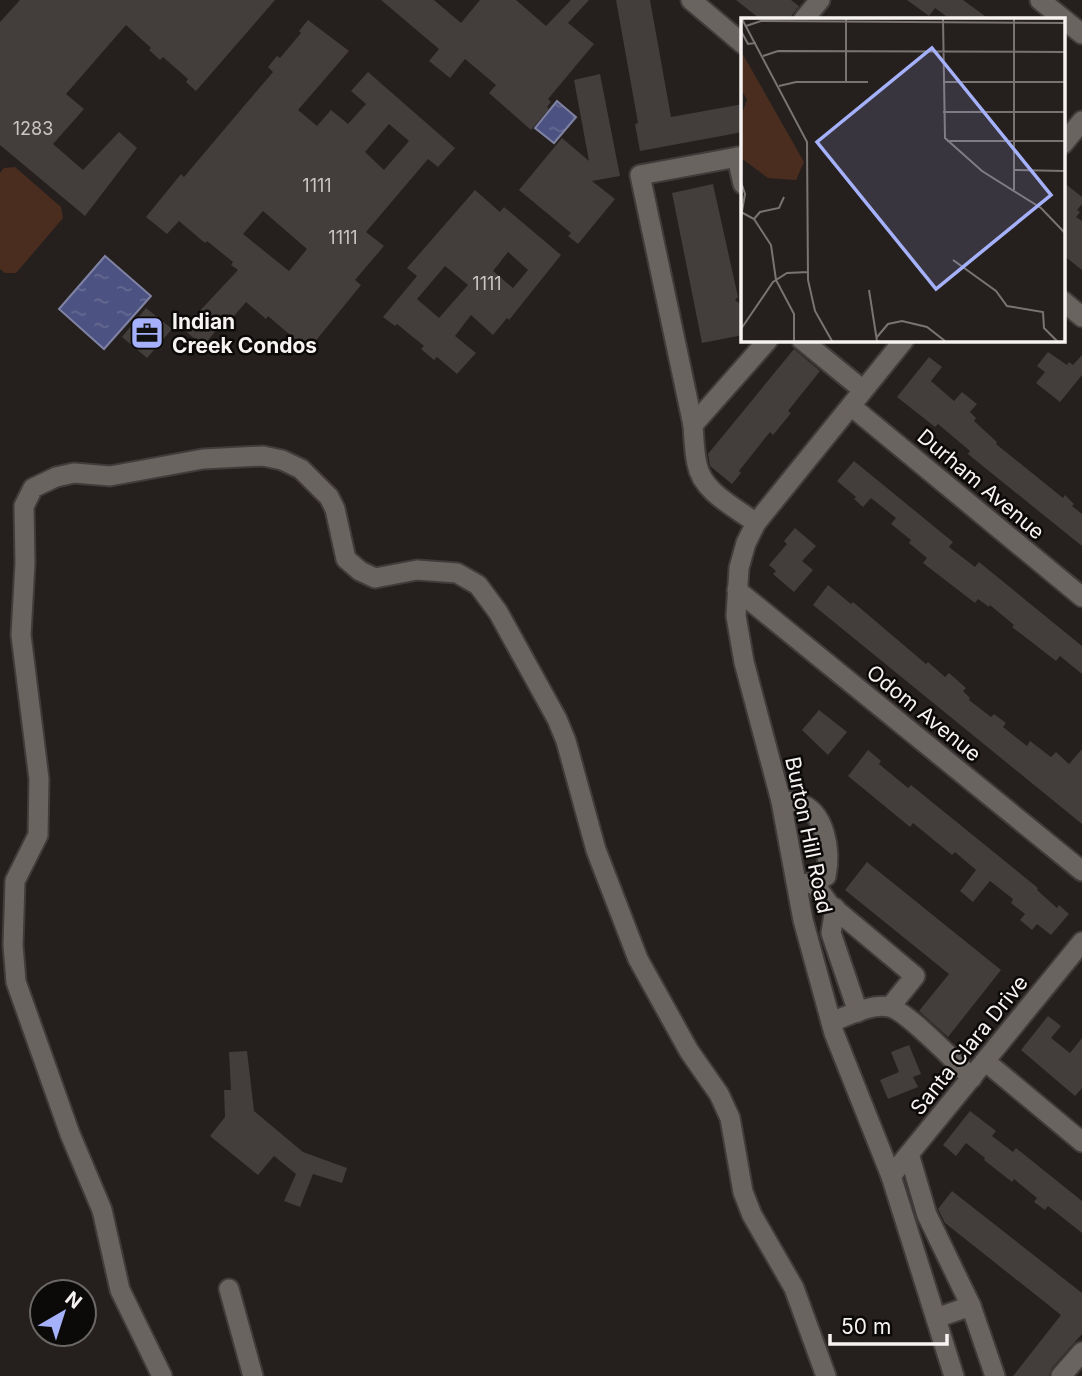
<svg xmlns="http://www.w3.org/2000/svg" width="1082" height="1376" font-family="Inter,sans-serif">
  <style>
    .park { fill: #4b2d1f }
    .water { fill: url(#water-ripples); stroke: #7f82a3; stroke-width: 2 }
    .building { fill: #433d3b; fill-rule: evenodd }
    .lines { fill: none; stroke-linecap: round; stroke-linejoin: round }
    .minor-casing { stroke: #413c3b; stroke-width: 23 }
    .minor { stroke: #6a6461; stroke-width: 19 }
    .labels { text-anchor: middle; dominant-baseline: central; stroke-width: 5; stroke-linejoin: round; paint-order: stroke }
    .number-label { font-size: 18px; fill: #cac6c4 }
    .poi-label { font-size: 21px; font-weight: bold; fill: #f7f3f2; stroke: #0c0a09; text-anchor: start }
    .street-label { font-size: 21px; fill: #f7f3f2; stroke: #0c0a09 }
    .inset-road { fill: none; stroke: #797472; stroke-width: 2 }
    .view { fill: #a6b1fc; fill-opacity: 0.15; stroke: #a6b1fc; stroke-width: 3.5 }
    .inset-edge { fill: none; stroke: #f7f3f2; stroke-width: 3.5 }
  </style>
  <defs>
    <pattern id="water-ripples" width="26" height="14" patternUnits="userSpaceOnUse" patternTransform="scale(1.75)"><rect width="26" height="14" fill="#4c5281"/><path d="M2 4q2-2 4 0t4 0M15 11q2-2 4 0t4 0" fill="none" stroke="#676b93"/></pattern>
  </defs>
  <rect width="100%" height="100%" fill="#25201d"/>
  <path class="park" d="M15,167l46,40 2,11 -47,55h-11l-5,-4v-96l4,-5z"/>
  <g class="water">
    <path d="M557,101l19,16 -22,26 -19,-15z"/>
    <path d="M105,256l46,40 -47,53 -45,-40z"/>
  </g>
  <g class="building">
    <path d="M20,0h255l-79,91 -10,-9 2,-3 -25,-22 -3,3 -11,-10 2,-2 -25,-23 -60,69 18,15 -31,35 30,26 36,-38 18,16 -52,68 -85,-71v-123z"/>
    <path d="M381,0h53l27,23 19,-23h36l30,26 25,-26h18l-21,23 26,21 -46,55 3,3 -4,5 2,2 -18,21 -42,-37 7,-8 -31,-26 -15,19 -21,-17 10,-12z"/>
    <path d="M616,0h34l21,117 72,-13v28l-103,19 -5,-27 3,-1z"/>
    <path d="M736,0h55l8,6 -10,13h-29z"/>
    <path d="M907,0h56l26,19h-39l-15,-11 -6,8z"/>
    <path d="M308,20l41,31 -51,59 19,16 14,-16 17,14 18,-20 -15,-13 17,-19 87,76 -17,19 -10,-8 -62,73 18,14 -29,34 6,5 -56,69 -12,-11 3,-3 -28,-24 -2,3 -20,-17 -17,20 -3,-3 -23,27 -20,-17 55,-59 -7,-5 2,-3 -26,-21 -2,2 -26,-22 -12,13 -21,-17 35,-43 3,3 60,-71 29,-34 -5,-5 9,-11 3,2 21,-25 -2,-2zM389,124l20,17 -25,29 -19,-18zM263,211l44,38 -18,22 -46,-37z"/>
    <path d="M600,74l20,102 -28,5 23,18 -37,45 -10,-8 3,-3 -52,-43 43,-52 27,23 -15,-81z"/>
    <path d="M1063,182l19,15v7l-5,6 3,2 -4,5 6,4v49l-19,-15z"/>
    <path d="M713,184l25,113 -3,3 5,4 3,14v17l-41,8 -30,-150z"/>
    <path d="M475,190l25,22 4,-5 57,48 -52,65 -2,-2 -14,17 -22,-20 -16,21 21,17 -19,21 -20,-17 -3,3 -13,-11 3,-3 -27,-22 -2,2 -12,-9 34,-41 -10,-8zM508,252l20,18 -15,18 -20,-17zM445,266l23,19 -29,33 -22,-19z"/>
    <path d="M146,308l26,21 -25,29 -25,-21z"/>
    <path d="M794,349l26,22 -32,40 3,2 -18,22 -3,-3 -31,39 2,2 -9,11 -22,-18 -2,-12z"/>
    <path d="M1048,352l19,13 2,-3 4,3 9,-10v20l-22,27 -24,-19 9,-11 -8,-6z"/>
    <path d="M929,357l13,10 -11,14 23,20 8,-9 15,12 -7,8 6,6 -2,3 23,21 -1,2 67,54 2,-3 9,9 -2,2 10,8v32l-103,-83 -11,-9 2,-3 -32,-27 -3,3 -38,-30z"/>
    <path d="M854,461l99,81 -4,5 26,20 4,-5 103,84v28l-22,-18 -4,5 -44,-34 2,-2 -24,-20 -1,2 -11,-8 -3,4 -52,-40 4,-5 -18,-15 2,-3 -20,-16 5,-6 -25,-20 -8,9 -9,-8 2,-2 -19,-16z"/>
    <path d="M795,528l21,18 -14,15 11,9 -19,22 -21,-18 3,-3 -7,-6 18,-21 -3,-3z"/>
    <path d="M828,585l23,19 2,-2 73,62 2,-2 17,15 4,-4 17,15 -3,3 7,7 -1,2 22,17 3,-3 12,9 -3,4 24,19 3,-5 21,16 5,-5 13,12 13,-15v75l-269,-219z"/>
    <path d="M819,710l28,22 -19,23 -26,-25z"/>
    <path d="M868,750l13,11 -2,3 29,24 3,-3 127,103 -1,2 20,18 2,-3 10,9 -18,21 -14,-11 -5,6 -12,-10 5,-6 -14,-11 2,-4 -23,-18 -17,21 -13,-11 16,-21 -21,-18 -3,3 -39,-32 -3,4 -62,-51z"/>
    <path d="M867,862l134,108 -53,67 -29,-26 30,-37 -104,-84z"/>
    <path d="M1048,1016l13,10 -10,12 19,15 12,-15v50l-7,8 -54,-46z"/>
    <path d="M909,1045l12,29 -8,3 5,10 -30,12 -8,-19 19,-8 -8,-20z"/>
    <path d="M247,1051l7,60 49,41 44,16 -5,15 -29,-9 -13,33 -16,-6 12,-27 -22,-18 -16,19 -48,-39 15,-19 -1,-27h7l-2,-38z"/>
    <path d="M970,1111l26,20 -4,5 21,16 3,-4 66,53v32l-34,-27 -3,4 -11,-8 3,-4 -23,-19 -2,3 -28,-22 1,-2 -19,-15 -10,13 -13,-11z"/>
    <path d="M952,1191l130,102v41l-30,34 -3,8h-36l48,-61 -116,-92 -7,-14z"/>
  </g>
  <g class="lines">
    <defs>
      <g id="minor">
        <path d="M691,0l52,44"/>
        <path d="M1040,0l42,34"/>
        <path d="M804,19l16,-19"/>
        <path d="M1063,144l19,-23"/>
        <path d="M737,157l6,27"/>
        <path d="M1063,301l19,16"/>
        <path d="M802,340l61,50"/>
        <path d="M904,340l-148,183 -10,20 -7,25 -3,48 8,46 37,139 22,119 31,113 57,143 63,200"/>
        <path d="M851,406l231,191"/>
        <path d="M693,425l-53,-250 103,-19"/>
        <path d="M756,523c-21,-16 -54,-31 -59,-59 -3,-13 -3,-26 -4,-39l75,-85"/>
        <path d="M737,590l345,281"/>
        <path d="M781,801c6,1 12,0 17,2 28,8 33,49 28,73l-12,7 -13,1"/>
        <path d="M814,883l15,21 86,72 -25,31"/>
        <path d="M835,908l-4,25 27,79"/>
        <path d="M831,1022c17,-6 40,-19 58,-15 17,3 67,56 83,71"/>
        <path d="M985,1061l97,81"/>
        <path d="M909,1154l18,61 44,91 -35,12"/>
        <path d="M891,1176l191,-234"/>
        <path d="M229,1289l24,87"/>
        <path d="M971,1306l24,70"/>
        <path d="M162,1376l-42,-86 -18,-80 -32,-76 -54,-152 -3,-37 2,-64 23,-46 1,-56 -18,-144 4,-72 -1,-57 9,-18 23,-11 18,-4 36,3 93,-17 60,-3 19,4 19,9 28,28 6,12 11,50 14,12 15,7 42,-8 40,3 21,12 20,27 59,107 9,22 30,109 42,109 51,92 30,43 11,24 13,74 9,23 42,73 32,88"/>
        <path d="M1061,1376l21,-24"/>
      </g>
    </defs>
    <use href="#minor" class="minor-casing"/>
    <use href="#minor" class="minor"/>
  </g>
  <defs>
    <symbol id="office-square" viewBox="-11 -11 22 22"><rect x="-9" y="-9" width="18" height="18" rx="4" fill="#a6b1fc" stroke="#0c0a09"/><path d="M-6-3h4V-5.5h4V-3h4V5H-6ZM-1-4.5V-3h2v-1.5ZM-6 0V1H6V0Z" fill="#111"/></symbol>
  </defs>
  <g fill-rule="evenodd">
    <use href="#office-square" x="128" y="314" width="38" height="38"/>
  </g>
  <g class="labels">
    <g class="number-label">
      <text x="33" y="128">1283</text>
      <text x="317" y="185">1111</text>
      <text x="343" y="237">1111</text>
      <text x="487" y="283">1111</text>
    </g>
    <g class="poi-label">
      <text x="172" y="321">Indian<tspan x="172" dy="24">Creek Condos</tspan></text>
    </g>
    <g class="street-label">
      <text transform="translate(981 484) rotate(40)">Durham Avenue</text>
      <text transform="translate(924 713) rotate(39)">Odom Avenue</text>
      <text transform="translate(809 835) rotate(78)">Burton Hill Road</text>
      <text transform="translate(969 1045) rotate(-51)">Santa Clara Drive</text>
    </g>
  </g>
  <g transform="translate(741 18)">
    <rect width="324" height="324" fill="#25201d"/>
    <path d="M0,33l63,111 -8,18 -28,-2 -27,-20v-41l6,-18 -6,-9z" fill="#4b2d1f"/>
    <path class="inset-road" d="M1,1l65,123 1,138 7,31 17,30M202,1l2,119 37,33 59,37 24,25M5,8l15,-5 304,2M0,13l7,13 8,-1M22,38l15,-5 287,1M105,64v-63M202,64h122M38,68l17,-4h72M202,94h122M206,123h118M273,152l51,1M0,164l4,12 -4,23M273,172v-171M0,194l13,7 17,26 5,35 18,34v27M13,201l6,-7 19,-4 5,-11M212,242l43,31 11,15 36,6 1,16 13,13M128,272l8,51M0,311l32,-47 14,-9 21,-1M136,319l11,-13 14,-3 25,6 18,14"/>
    <path class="view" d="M191,30l119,147 -115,94 -119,-147z"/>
    <rect width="324" height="324" class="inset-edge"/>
  </g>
  <g transform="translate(63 1313) rotate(39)"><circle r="33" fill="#0c0a09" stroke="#6a6766" stroke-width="2"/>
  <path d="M0-5L12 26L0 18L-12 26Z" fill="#a6b1fc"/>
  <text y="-10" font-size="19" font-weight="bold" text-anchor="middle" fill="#f7f3f2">N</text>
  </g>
  <path d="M830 1334v10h117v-10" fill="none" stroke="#f7f3f2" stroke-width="3.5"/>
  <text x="841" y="1334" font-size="21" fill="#f7f3f2" stroke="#0c0a09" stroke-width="5" paint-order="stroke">50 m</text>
</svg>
